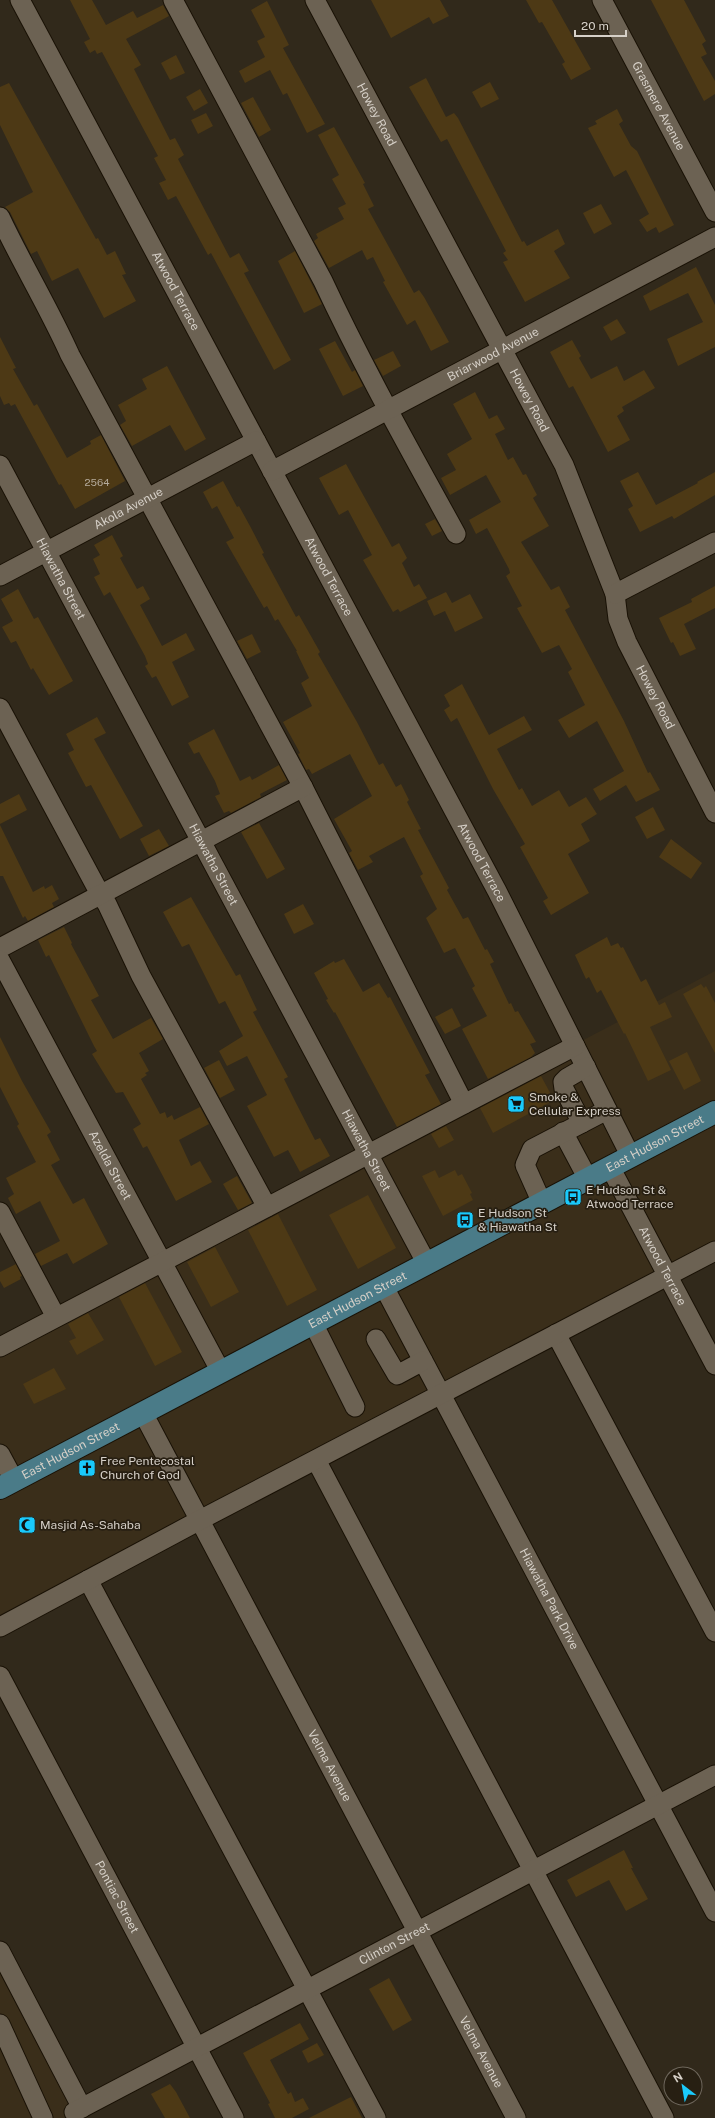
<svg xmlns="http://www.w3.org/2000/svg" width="715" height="2118" font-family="'Public Sans',sans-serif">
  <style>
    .built { fill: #3a2e1a }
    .building { fill: #4d3915 }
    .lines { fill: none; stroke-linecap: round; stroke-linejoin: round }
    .minor-casing { stroke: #191105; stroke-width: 21 }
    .major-casing { stroke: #191105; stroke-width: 24 }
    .minor { stroke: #6c6253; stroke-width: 19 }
    .major { stroke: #4a7b88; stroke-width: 22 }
    .labels { text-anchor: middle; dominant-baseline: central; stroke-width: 3.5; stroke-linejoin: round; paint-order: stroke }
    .number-label { font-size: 10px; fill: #b4aa9b }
    .street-label { font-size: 12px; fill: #d6d0c8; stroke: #271f12 }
    .poi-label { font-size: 12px; fill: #d6d0c8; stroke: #271f12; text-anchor: start }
  </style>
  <rect width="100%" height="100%" fill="#31291b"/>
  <g class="built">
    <path d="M715,971v280l-715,376v-281z"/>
    <path d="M0,1972l78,146h-78z"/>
  </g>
  <g class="building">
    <path d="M70,0h22l14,25 27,-14 4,7 26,-13 6,11 -43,23 15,26 -7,4 36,71 5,-2 9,17 -6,4 52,99 9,-5 10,18 -5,2 47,87 -17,10 -63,-117 -3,2 -32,-59 -8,4 -9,-17 7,-3 -12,-22 4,-2 -56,-104 -5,2 -2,-4 -5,3 -6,-11 6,-3z"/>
    <path d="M371,0h69l9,16 -16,8 -4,-7 -38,21z"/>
    <path d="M526,0h26l39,69 -20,11 -9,-16 3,-2 -23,-40 -3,1z"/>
    <path d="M651,0h33l22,41 -4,3 5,10 -6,3 14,24v13l-11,7z"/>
    <path d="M267,1l22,44 -6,3 42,76 -18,9 -20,-40 -4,2 -13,-25 -25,13 -6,-12 26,-14 -8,-16 8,-4 -14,-27z"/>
    <path d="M176,55l9,18 -15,7 -9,-17z"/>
    <path d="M426,78l20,39 8,-4 4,5 64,124 2,-1 3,5 31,-17 7,15 -11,7 16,27 -45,24 -22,-40 5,-2 -5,-7 3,-2 -59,-112 -6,3 -32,-55z"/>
    <path d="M490,82l9,17 -18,9 -9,-16z"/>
    <path d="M9,83l87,156 2,-1 9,17 8,-4 11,23 -4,1 14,26 -32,17 -26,-50 -26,13 -15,-30 -6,3 -21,-42 -5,-5 28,-15 -33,-67v-38z"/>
    <path d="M200,89l8,14 -14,8 -8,-14z"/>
    <path d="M253,97l18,33 -12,7 -18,-34z"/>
    <path d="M617,109l6,12 -4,3 12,22 6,5 37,74 -15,8 -3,-6 -9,5 -8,-12 10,-6 -23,-44 -12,7 -26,-49 9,-4 -2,-3z"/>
    <path d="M206,113l7,13 -15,8 -7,-14z"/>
    <path d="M334,127l31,56 -2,1 11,22 -6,3 27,49 19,35 5,-3 5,7 25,45 -18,9 -16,-31 -8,5 -24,-43 2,-1 -12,-24 -6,3 -5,-10 -33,18 -15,-27 4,-3 -2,-4 28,-15 -6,-11 8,-4 -14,-25 7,-4 -21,-40z"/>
    <path d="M601,204l11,20 -18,10 -11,-21z"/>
    <path d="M295,251l27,53 -18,9 -26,-52z"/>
    <path d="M696,267l19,38v42l-37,19 -11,-27 36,-17 -15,-29 -38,18 -7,-15z"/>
    <path d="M617,319l9,14 -15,8 -8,-14z"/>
    <path d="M0,337l16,31 -3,1 21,37 3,-2 30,54 24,-14 -1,-3 11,-6 24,46 -50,28 -14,-25 -2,1 -44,-81 -4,2 -2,-3 -5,2 -4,-9z"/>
    <path d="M572,340l9,16 -2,2 12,21 26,-13 7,15 20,-11 11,18 -33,19 2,4 -7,5 13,24 -22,12 -35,-66 -4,2 -19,-36z"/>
    <path d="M335,341l17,31 3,-2 8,16 -20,10 -24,-47z"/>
    <path d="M393,351l8,15 -18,10 -9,-16z"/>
    <path d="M167,366l39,73 -21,12 -15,-26 -38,21 -12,-21 6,-4 -8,-16 29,-16 -5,-10z"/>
    <path d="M475,392l14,27 8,-4 8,14 -10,5 13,26 5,-3 10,18 3,-1 11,21 -4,3 16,28 -28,16 30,48 8,-4 11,21 -5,3 59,111 24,52 2,-1 10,18 -24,12 -10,-17 -26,16 -7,-12 31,-18 -27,-50 -28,17 -11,-18 27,-15 -17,-33 4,-3 -13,-24 -17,8 -25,-45 5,-2 -16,-30 4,-3 -1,-4 -22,-41 -11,6 -7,-14 32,-18 -15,-27 -36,20 -9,-17 15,-8 -9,-16 25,-15 -19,-35z"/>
    <path d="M346,464l46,83 7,-4 8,15 -5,5 12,24 5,-3 8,14 -27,14 -2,-3 -5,3 -30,-52 9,-5 -24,-45 -9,5 -20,-37z"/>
    <path d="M638,472l18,33 42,-22 -1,-1 18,-10v23l-41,24 -2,-3 -32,16 -12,-23 5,-3 -13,-25z"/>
    <path d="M223,481l14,26 2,-1 11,20 14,27 -2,1 34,63 3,-2 21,37 -2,2 39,68 22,43 4,-2 13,24 5,-3 8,16 -2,2 14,27 -3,1 31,58 -2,2 16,29 5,-2 17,33 2,-1 7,13 -4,2 19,40 2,-1 4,9 3,-1 18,31 -6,2 5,9 -4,4 -43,22 -26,-50 25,-13 -15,-28 3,-2 -20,-38 -11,5 -18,-35 11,-9 -17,-33 3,-2 -19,-37 -35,19 4,6 -15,8 -9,-17 3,-2 -18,-32 38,-23 -22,-42 -38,20 -3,-5 -3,1 -8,-16 2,-1 -17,-31 29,-16 -11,-23 8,-5 -13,-27h1l-19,-32 -3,2 -8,-15 -3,2 -38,-66 8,-4 -17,-32 -5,3 -9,-17z"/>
    <path d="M435,519l7,12 -10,5 -7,-12z"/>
    <path d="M112,535l11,21 -3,2 17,31 6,-3 7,13 -10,6 22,41 24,-13 9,17 -23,12 17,35 -17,9 -16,-30 -4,2 -7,-12 3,-2 -3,-8 -35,-64 -6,4 -10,-19 6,-3 -7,-15 7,-4 -6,-10z"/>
    <path d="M715,586v22l-31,16 12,25 -16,7 -7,-14 -2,1 -12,-25 33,-16 -1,-3z"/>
    <path d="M18,589l16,30 4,-2 35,64 -24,14 -16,-27 -2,2 -15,-29 -5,2 -9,-16 11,-6 -12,-22z"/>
    <path d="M446,592l6,11 18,-9 13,24 -28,14 -10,-21 -11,5 -7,-15z"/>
    <path d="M252,634l9,18 -14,7 -10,-18z"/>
    <path d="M462,684l27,51 35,-19 8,14 -35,19 22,41 3,-2 10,18 27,-16 10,17 17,-10 11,17 -16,10 9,17 -22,13 21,39 -38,22 -8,-14 5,-3 -28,-51 5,-3 -32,-55 -36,-71 -6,4 -7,-12 6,-4 -6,-11z"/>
    <path d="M97,717l9,16 -12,6 49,87 -23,13 -29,-54 -5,2 -18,-34 6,-3 -8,-16z"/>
    <path d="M214,729l26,52 10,-5 2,4 27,-15 8,15 -27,14 1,3 -30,16 -2,-2 -5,2 -9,-17 5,-2 -5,-13 -16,-29 -5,2 -6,-11z"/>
    <path d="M19,794l8,16 -27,14v-20z"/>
    <path d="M653,807l12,23 -18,9 -12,-22z"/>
    <path d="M259,823l26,46 -18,10 -26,-47z"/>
    <path d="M0,825l33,67 11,-6 1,3 7,-4 7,14 -7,4 2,4 -26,14 -3,-5 -2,2 -20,-42h-3z"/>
    <path d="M159,829l10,17 -20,10 -9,-17z"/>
    <path d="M671,839l31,24 -11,16 -32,-22z"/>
    <path d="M191,897l45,79 4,-2 17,36 -4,2 35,65 -4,2 12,24 19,37 5,-2 10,18 -30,16 -12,-22 -14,7 -27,-51 20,-11 -20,-39 -20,10 -8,-15 24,-15 -18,-35 -6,3 -30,-60 -7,3 -19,-35z"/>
    <path d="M303,904l11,20 -20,10 -10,-20z"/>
    <path d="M64,927l8,16 -1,1 28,52 -8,4 22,39 38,-21 12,21 -24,14 10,18 -4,2 2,2 -6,4 19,35 5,-2 2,6 5,-3 2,5 26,-13 9,17 -30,16 12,26 9,-5 12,21 -36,19 -29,-55 -4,2 -10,-19 8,-5 -18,-32 -7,1 -24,-39 5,-3 -3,-5 -45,-91 -3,2 -8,-17z"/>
    <path d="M607,937l4,9 7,-3 3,5 2,-1 18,35 5,-3 13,26 6,-3 7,15 -22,10 21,43 -23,11 -23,-48 -1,1 -23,-44 -4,3 -8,-16 -3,2 -11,-24z"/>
    <path d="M344,959l19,33 16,-9 9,15 2,-1 40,76 -5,2 16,29 -44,23 -62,-115 -1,1 -8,-13 2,-1 -14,-26 20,-12 1,2z"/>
    <path d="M701,984l3,4 2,-2 9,17v50l-32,-59z"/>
    <path d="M452,1008l9,18 -16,8 -10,-17z"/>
    <path d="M0,1037l22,44 29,51 -4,3 13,25 -9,5 22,39 11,-6 24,46 -35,20 -6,-11 -26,13 -6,-12 25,-13 -20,-40 -24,13 -8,-16 6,-4 -8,-16 30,-16 -19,-36 2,-2 -19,-37z"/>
    <path d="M687,1052l14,29 -17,9 -15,-29z"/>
    <path d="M219,1060l16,30 -15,8 -16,-30z"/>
    <path d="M541,1076l13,24 -61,33 -13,-25z"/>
    <path d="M446,1126l8,14 -15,8 -8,-14z"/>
    <path d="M435,1170l4,8 16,-8 3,6 4,-2 10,19 -2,1 3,6 -30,16 -21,-40z"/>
    <path d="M237,1176l15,27 -14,7 -15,-26z"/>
    <path d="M368,1195l28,53 -38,21 -29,-54z"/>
    <path d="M278,1214l39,76 -30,16 -39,-76z"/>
    <path d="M215,1247l24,45 -28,15 -24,-45z"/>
    <path d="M16,1264l6,12 -2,1 1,2 -17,9 -4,-7v-9z"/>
    <path d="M145,1283l37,69 -27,14 -36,-69z"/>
    <path d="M88,1313l16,27 -27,15 -8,-14 7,-3 -8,-14z"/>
    <path d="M54,1368l12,21 -32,15 -11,-20z"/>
    <path d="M624,1850l9,18h-2l17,31 -22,12 -17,-31 -33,17 -9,-17z"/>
    <path d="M389,1978l23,42 -19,11 -24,-42z"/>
    <path d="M300,2023l9,16 -39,21 18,34 3,-2 4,10 8,-4 6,11 -17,9h-17l-7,-14 2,-1 -27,-50z"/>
    <path d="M317,2043l7,12 -16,8 -6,-12z"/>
    <path d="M170,2084l6,8 14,26h-25l-14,-24z"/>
    <path d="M351,2097l11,21h-53z"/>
  </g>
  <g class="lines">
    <defs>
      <g id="minor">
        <path id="s1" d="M20,0l477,891 134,266"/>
        <path d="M173,0l150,281c40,86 87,169 133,253"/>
        <path id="s2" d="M315,0l249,465 51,129 3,25 9,23 88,171"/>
        <path id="s3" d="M602,0l113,212"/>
        <path d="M0,217c22,47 49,91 70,138l233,432 161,317"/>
        <path id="s4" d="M0,465l427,799"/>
        <path id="s5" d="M272,471l443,-234"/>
        <path id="s6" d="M0,576l256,-135"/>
        <path d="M615,594l100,-52"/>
        <path d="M0,708l100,186 7,10 34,72 126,231"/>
        <path d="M0,948l303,-161"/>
        <path id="s7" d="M0,960l221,412"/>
        <path d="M582,1123l-18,-34 -1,-7 4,-4 19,-11"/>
        <path d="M563,1132l25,47"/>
        <path id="s8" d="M610,1167l105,198"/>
        <path d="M542,1203l-17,-38 7,-16 75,-39"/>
        <path d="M0,1212l56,105"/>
        <path id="s9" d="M384,1287l331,625"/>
        <path d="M313,1323l42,84"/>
        <path d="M556,1334l159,298"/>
        <path d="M376,1339l21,36 26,-14"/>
        <path d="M0,1347l575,-301"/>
        <path id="s10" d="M143,1413l373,705"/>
        <path d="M0,1454l14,26"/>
        <path d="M316,1460l348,658"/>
        <path d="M88,1580l288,538"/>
        <path d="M0,1627l200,-107 515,-269"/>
        <path id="s11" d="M0,1676l234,442"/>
        <path d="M0,1951l82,157"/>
        <path d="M0,2024l43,94"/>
        <path id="s12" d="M74,2112l641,-337"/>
      </g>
      <g id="major">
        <path id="s13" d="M0,1488l715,-376"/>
      </g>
    </defs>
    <use href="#minor" class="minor-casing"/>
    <use href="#major" class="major-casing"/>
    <use href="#minor" class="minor"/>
    <use href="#major" class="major"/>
  </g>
  <defs>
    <symbol id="supermarket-square" viewBox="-11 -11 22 22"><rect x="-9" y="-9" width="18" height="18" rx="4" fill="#1acafc" stroke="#271f12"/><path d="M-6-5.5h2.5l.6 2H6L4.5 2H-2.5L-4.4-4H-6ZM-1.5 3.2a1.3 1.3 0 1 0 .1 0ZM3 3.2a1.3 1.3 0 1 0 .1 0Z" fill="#111"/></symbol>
    <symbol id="bus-square" viewBox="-11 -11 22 22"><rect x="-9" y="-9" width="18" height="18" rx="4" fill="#1acafc" stroke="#271f12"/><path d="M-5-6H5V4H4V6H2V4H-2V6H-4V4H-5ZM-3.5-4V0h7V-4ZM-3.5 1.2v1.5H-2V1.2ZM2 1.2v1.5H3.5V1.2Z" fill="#111"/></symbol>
    <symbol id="church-square" viewBox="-11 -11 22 22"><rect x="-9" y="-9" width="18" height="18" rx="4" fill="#1acafc" stroke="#271f12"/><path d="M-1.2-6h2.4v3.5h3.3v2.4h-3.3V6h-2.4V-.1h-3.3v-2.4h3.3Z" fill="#111"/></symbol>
    <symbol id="mosque-square" viewBox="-11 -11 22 22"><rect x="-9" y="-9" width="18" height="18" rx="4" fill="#1acafc" stroke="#271f12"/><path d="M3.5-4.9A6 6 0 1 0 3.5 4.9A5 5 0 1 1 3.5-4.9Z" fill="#111"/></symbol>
  </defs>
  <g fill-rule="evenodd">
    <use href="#supermarket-square" x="506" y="1094" width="20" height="20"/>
    <use href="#bus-square" x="563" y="1187" width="20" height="20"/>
    <use href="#bus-square" x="455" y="1210" width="20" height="20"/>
    <use href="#church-square" x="77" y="1458" width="20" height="20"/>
    <use href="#mosque-square" x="17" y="1515" width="20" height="20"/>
  </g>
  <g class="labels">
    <g class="number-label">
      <text x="97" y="482">2564</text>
    </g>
    <g class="street-label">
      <text stroke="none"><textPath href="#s3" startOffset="120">Grasmere Avenue</textPath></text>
      <text stroke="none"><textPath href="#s2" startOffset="130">Howey Road</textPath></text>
      <text stroke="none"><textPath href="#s1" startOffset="330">Atwood Terrace</textPath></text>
      <text stroke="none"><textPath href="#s5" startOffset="250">Briarwood Avenue</textPath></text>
      <text stroke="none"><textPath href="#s2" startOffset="454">Howey Road</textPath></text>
      <text stroke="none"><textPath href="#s6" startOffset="145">Akola Avenue</textPath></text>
      <text stroke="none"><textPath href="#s1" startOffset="654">Atwood Terrace</textPath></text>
      <text stroke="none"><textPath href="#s4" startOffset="129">Hiawatha Street</textPath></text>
      <text stroke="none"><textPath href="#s2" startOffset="778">Howey Road</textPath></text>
      <text stroke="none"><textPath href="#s1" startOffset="978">Atwood Terrace</textPath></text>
      <text stroke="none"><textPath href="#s4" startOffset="453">Hiawatha Street</textPath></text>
      <text stroke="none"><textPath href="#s13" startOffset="740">East Hudson Street</textPath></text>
      <text stroke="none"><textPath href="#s4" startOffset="777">Hiawatha Street</textPath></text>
      <text stroke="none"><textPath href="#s7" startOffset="233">Azelda Street</textPath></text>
      <text stroke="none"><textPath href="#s8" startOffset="112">Atwood Terrace</textPath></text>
      <text stroke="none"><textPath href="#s13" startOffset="404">East Hudson Street</textPath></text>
      <text stroke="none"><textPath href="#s13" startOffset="80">East Hudson Street</textPath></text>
      <text stroke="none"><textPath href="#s9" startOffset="353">Hiawatha Park Drive</textPath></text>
      <text stroke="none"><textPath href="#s10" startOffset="399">Velma Avenue</textPath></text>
      <text stroke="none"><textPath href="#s11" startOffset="250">Pontiac Street</textPath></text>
      <text stroke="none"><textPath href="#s12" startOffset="362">Clinton Street</textPath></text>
      <text stroke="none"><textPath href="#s10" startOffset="723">Velma Avenue</textPath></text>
    </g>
    <g class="poi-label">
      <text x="529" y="1097">Smoke &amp;<tspan x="529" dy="14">Cellular Express</tspan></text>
      <text x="586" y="1190">E Hudson St &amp;<tspan x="586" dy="14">Atwood Terrace</tspan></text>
      <text x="478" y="1213">E Hudson St<tspan x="478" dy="14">&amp; Hiawatha St</tspan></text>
      <text x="100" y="1461">Free Pentecostal<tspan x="100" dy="14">Church of God</tspan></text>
      <text x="40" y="1525">Masjid As-Sahaba</text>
    </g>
  </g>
  <g transform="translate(683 2086) rotate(329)"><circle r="19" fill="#271f12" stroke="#6d665b"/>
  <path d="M0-3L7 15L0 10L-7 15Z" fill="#1acafc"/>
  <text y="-6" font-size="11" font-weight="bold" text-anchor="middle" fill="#d6d0c8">N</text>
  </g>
  <path d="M575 30v6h51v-6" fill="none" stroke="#d6d0c8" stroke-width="2"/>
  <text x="581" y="30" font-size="12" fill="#d6d0c8" stroke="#271f12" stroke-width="3" paint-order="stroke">20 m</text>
</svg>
